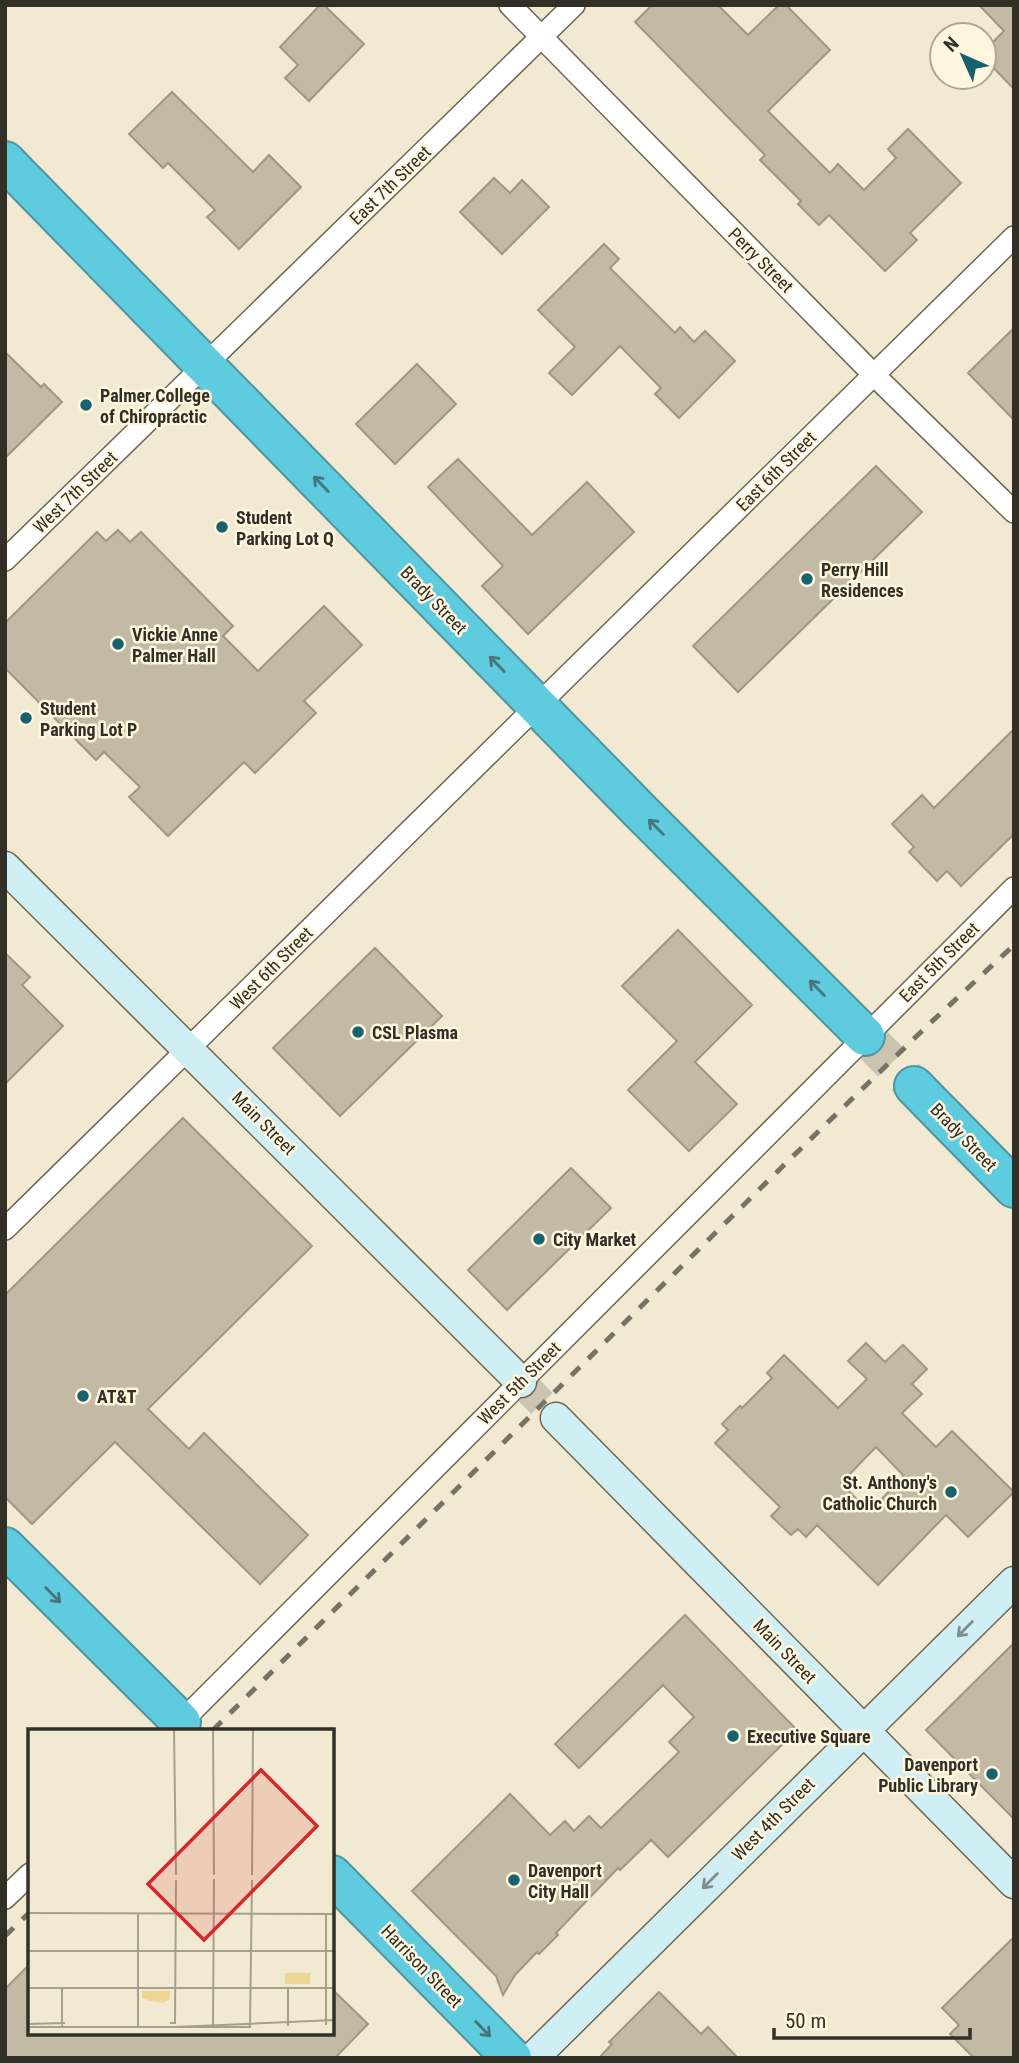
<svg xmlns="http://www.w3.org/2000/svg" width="1019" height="2063" font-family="'Roboto Condensed',sans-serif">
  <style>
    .building { fill: #c2baa4; stroke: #9f9782; stroke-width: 2; fill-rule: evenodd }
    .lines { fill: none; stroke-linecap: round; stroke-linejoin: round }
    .secondary-tunnel { stroke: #cbc4b0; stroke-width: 30; stroke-dasharray: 30 15; stroke-linecap: butt }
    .highway-tunnel { stroke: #cbc4b0; stroke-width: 38; stroke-dasharray: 38 19; stroke-linecap: butt }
    .street-casing { stroke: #6e6652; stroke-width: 24 }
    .secondary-casing { stroke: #6e6652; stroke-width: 33 }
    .highway-casing { stroke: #4f949e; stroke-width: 42 }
    .street { stroke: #fff; stroke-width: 21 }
    .secondary { stroke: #cfeff5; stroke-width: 30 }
    .highway { stroke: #5ecbdf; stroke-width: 38 }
    .rail { stroke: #777264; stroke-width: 5; stroke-dasharray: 12 12; stroke-linecap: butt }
    .oneway { stroke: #467579 }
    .oneway2 { stroke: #808f8e }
    .poi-dot { fill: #16626e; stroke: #fff6df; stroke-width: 2.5 }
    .labels { text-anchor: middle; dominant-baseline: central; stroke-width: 5; stroke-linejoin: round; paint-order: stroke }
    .street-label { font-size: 18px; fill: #322f26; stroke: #fff6df }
    .poi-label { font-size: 18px; font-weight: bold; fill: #322f26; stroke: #fff6df; text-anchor: start }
    .inset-road { fill: none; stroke: #a59f8d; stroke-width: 2 }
    .view { fill: #d62828; fill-opacity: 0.15; stroke: #d62828; stroke-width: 3.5 }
    .inset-edge { fill: none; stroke: #322f26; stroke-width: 3.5 }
  </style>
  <rect width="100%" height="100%" fill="#f1e9d2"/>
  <g class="building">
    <path d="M320,5h4l40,39 -55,57 -24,-23 13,-13 -18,-18z"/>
    <path d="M652,5h66l30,30 31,-30h7l44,45 -62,61 62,62 8,-9 26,26 32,-32 -8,-9 20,-20 53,54 -51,50 7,7 -32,31 -56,-56 -10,10 -21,-21 3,-3 -41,-41 5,-5 -130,-133z"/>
    <path d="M979,5h35v84l-30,-31v-7l20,-20z"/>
    <path d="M172,92l81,80 16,-17 32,32 -62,62 -32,-32 8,-7 -47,-47 -5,5 -34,-34z"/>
    <path d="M494,178l16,15 12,-13 27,27 -47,47 -42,-42z"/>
    <path d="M604,244l15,15 -9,9 65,65 5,-6 14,15 11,-11 30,30 -56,57 -24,-24 6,-6 -41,-42 -48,49 -23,-22 26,-26 -37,-37z"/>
    <path d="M1014,328v92l-46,-47z"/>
    <path d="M5,352l36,35 3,-3 18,18 -57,56z"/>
    <path d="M417,364l39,40 -61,60 -39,-40z"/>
    <path d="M458,459l74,76 55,-53 47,50 -106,102 -46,-48 21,-20 -75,-79z"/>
    <path d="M876,466l46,46 -184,180 -45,-46z"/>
    <path d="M118,530l12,12 11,-10 92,94 -10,10 35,35 66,-65 38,39 -58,56 12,12 -61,60 -11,-11 -76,74 -39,-39 11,-10 -36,-35 -8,8 -91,-92v-45l92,-91 9,9z"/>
    <path d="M1014,729v105l-53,52 -14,-15 -10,10 -28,-29 5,-5 -22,-23 30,-29 12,13z"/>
    <path d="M678,930l74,75 -57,57 42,42 -48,47 -61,-61 49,-49 -55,-55z"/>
    <path d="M375,948l67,68 -102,100 -67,-68z"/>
    <path d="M5,953l25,24 -8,8 41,41 -58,58z"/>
    <path d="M183,1118l129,128 -164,163 41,40 15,-16 104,102 -48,49 -145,-142 -83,82 -27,-27v-202z"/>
    <path d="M571,1168l40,40 -104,102 -39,-40z"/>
    <path d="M866,1343l19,19 18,-17 24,24 -15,15 10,10 -20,19 34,34 16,-16 62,61 -46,45 -22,-22 -68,70 -61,-60 -11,12 -8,-8 -7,6 -20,-19 9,-9 -65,-64 13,-13 -6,-6 18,-18 2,2 30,-30 -5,-5 17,-18 54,53 29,-29 -19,-18zM876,1447l28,29 -35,36 -28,-29z"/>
    <path d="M685,1615l112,115 -129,127 -17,-17 -31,30 -2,-2 -62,65 2,2 -19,19 -2,-2 -22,23 -12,20 -7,-19 -84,-85 98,-97 40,41 15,-14 9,10 15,-15 12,12 78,-76 -10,-10 25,-25 -31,-32 -84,83 -24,-24z"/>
    <path d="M1014,1643v176l-88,-89z"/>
    <path d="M1014,1937v121h-40l-24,-24 9,-9 -17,-17z"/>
    <path d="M30,1964v69h302v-44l36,35 -33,34h-330v-69z"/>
    <path d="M659,1992l42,42 7,-7 30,31h-139l13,-14 -3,-2z"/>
  </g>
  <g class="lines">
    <path class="secondary-tunnel" d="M521,1382l35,36"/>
    <path class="highway-tunnel" d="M865,1036l49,50"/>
    <defs>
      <g id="street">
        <path d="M510,5l364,370 140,137"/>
        <path d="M5,560l569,-555"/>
        <path d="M5,1229l1009,-992"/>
        <path d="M174,1729l840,-841"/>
        <path d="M5,1898l25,-24"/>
      </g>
      <g id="secondary">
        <path d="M5,867l516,515"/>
        <path d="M556,1418l458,465"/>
        <path d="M533,2058l481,-476"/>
      </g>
      <g id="highway">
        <path d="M5,161l635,650 225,225"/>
        <path d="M914,1086l100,102"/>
        <path d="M5,1547l176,175"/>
        <path d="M332,1875l180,183"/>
      </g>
    </defs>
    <use href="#street" class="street-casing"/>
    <use href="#secondary" class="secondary-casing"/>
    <use href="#highway" class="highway-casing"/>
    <use href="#street" class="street"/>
    <use href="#secondary" class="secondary"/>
    <use href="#highway" class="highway"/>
    <g class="rail">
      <path d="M213,1730l574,-568 139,-135 88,-82"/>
      <path d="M5,1936l25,-24"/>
    </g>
  </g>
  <defs><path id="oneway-shaft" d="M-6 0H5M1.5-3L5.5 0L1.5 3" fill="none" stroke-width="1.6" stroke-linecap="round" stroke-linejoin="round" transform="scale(1.75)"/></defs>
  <g class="oneway">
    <use href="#oneway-shaft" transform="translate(321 484) rotate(-134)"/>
    <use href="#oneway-shaft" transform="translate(497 664) rotate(-134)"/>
    <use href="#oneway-shaft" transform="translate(656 827) rotate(-135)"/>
    <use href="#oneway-shaft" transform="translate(817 988) rotate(-135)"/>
    <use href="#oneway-shaft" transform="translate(53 1595) rotate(45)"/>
    <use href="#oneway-shaft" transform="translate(483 2029) rotate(46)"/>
  </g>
  <g class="oneway2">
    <use href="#oneway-shaft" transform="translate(965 1629) rotate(135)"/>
    <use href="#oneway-shaft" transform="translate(710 1881) rotate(135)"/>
  </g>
  <g class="poi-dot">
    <circle cx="86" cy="405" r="7"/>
    <circle cx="222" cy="527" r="7"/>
    <circle cx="807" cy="579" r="7"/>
    <circle cx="118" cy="644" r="7"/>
    <circle cx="26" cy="718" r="7"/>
    <circle cx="358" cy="1032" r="7"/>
    <circle cx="539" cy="1239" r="7"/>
    <circle cx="83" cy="1396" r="7"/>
    <circle cx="951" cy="1492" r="7"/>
    <circle cx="733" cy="1736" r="7"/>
    <circle cx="992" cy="1774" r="7"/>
    <circle cx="514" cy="1880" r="7"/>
  </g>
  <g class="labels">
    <g class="street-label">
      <text transform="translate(390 185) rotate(-44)">East 7th Street</text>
      <text transform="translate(761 260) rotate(45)">Perry Street</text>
      <text transform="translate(776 471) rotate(-45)">East 6th Street</text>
      <text transform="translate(75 492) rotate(-44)">West 7th Street</text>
      <text transform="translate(434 600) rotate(46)">Brady Street</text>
      <text transform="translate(939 962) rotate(-45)">East 5th Street</text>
      <text transform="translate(271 968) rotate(-45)">West 6th Street</text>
      <text transform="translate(264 1123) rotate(45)">Main Street</text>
      <text transform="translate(964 1137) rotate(46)">Brady Street</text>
      <text transform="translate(519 1383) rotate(-45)">West 5th Street</text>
      <text transform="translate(785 1651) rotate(46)">Main Street</text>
      <text transform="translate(773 1819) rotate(-45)">West 4th Street</text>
      <text transform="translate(422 1966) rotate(46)">Harrison Street</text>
    </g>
    <g class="poi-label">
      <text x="100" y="395">Palmer College<tspan x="100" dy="21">of Chiropractic</tspan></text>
      <text x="236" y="517">Student<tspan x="236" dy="21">Parking Lot Q</tspan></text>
      <text x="821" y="569">Perry Hill<tspan x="821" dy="21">Residences</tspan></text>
      <text x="132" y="634">Vickie Anne<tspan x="132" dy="21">Palmer Hall</tspan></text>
      <text x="40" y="708">Student<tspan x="40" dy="21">Parking Lot P</tspan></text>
      <text x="372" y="1032">CSL Plasma</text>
      <text x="553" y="1239">City Market</text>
      <text x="97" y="1396">AT&amp;T</text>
      <text x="937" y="1482" text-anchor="end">St. Anthony's<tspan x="937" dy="21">Catholic Church</tspan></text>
      <text x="747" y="1736">Executive Square</text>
      <text x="978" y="1764" text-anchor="end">Davenport<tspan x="978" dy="21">Public Library</tspan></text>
      <text x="528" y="1870">Davenport<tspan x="528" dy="21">City Hall</tspan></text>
    </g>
  </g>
  <g transform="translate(28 1729)">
    <rect width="306" height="306" fill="#f1e9d2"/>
    <path d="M257,244h25v11h-25zM114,262h28v8l-7,4 -13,-2 -8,-3z" fill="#edd593"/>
    <path class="inset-road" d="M146,0l2,146M185,0l1,146M224,146l1,-146M0,184l307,1M298,185v111M0,222h307M0,259h34v39h188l2,-147M34,259h189M223,259h84M260,259v38M142,294h5l1,-143M0,295l37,-1M185,296l1,-146M110,297v-113M0,298h34M147,298l160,-7"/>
    <path class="view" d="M233,41l56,56 -113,114 -56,-56z"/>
    <rect width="306" height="306" class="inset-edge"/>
  </g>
  <rect width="1019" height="2063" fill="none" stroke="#322f26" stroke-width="14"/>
  <g transform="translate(963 56) rotate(315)"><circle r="33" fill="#fff6df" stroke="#ada695" stroke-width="2"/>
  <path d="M0-5L12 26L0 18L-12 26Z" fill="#16626e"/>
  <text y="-10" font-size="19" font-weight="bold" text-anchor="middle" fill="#322f26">N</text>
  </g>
  <path d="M774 2028v10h196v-10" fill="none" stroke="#322f26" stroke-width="3.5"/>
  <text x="785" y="2028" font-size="21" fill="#322f26" stroke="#fff6df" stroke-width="5" paint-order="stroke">50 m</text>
</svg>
